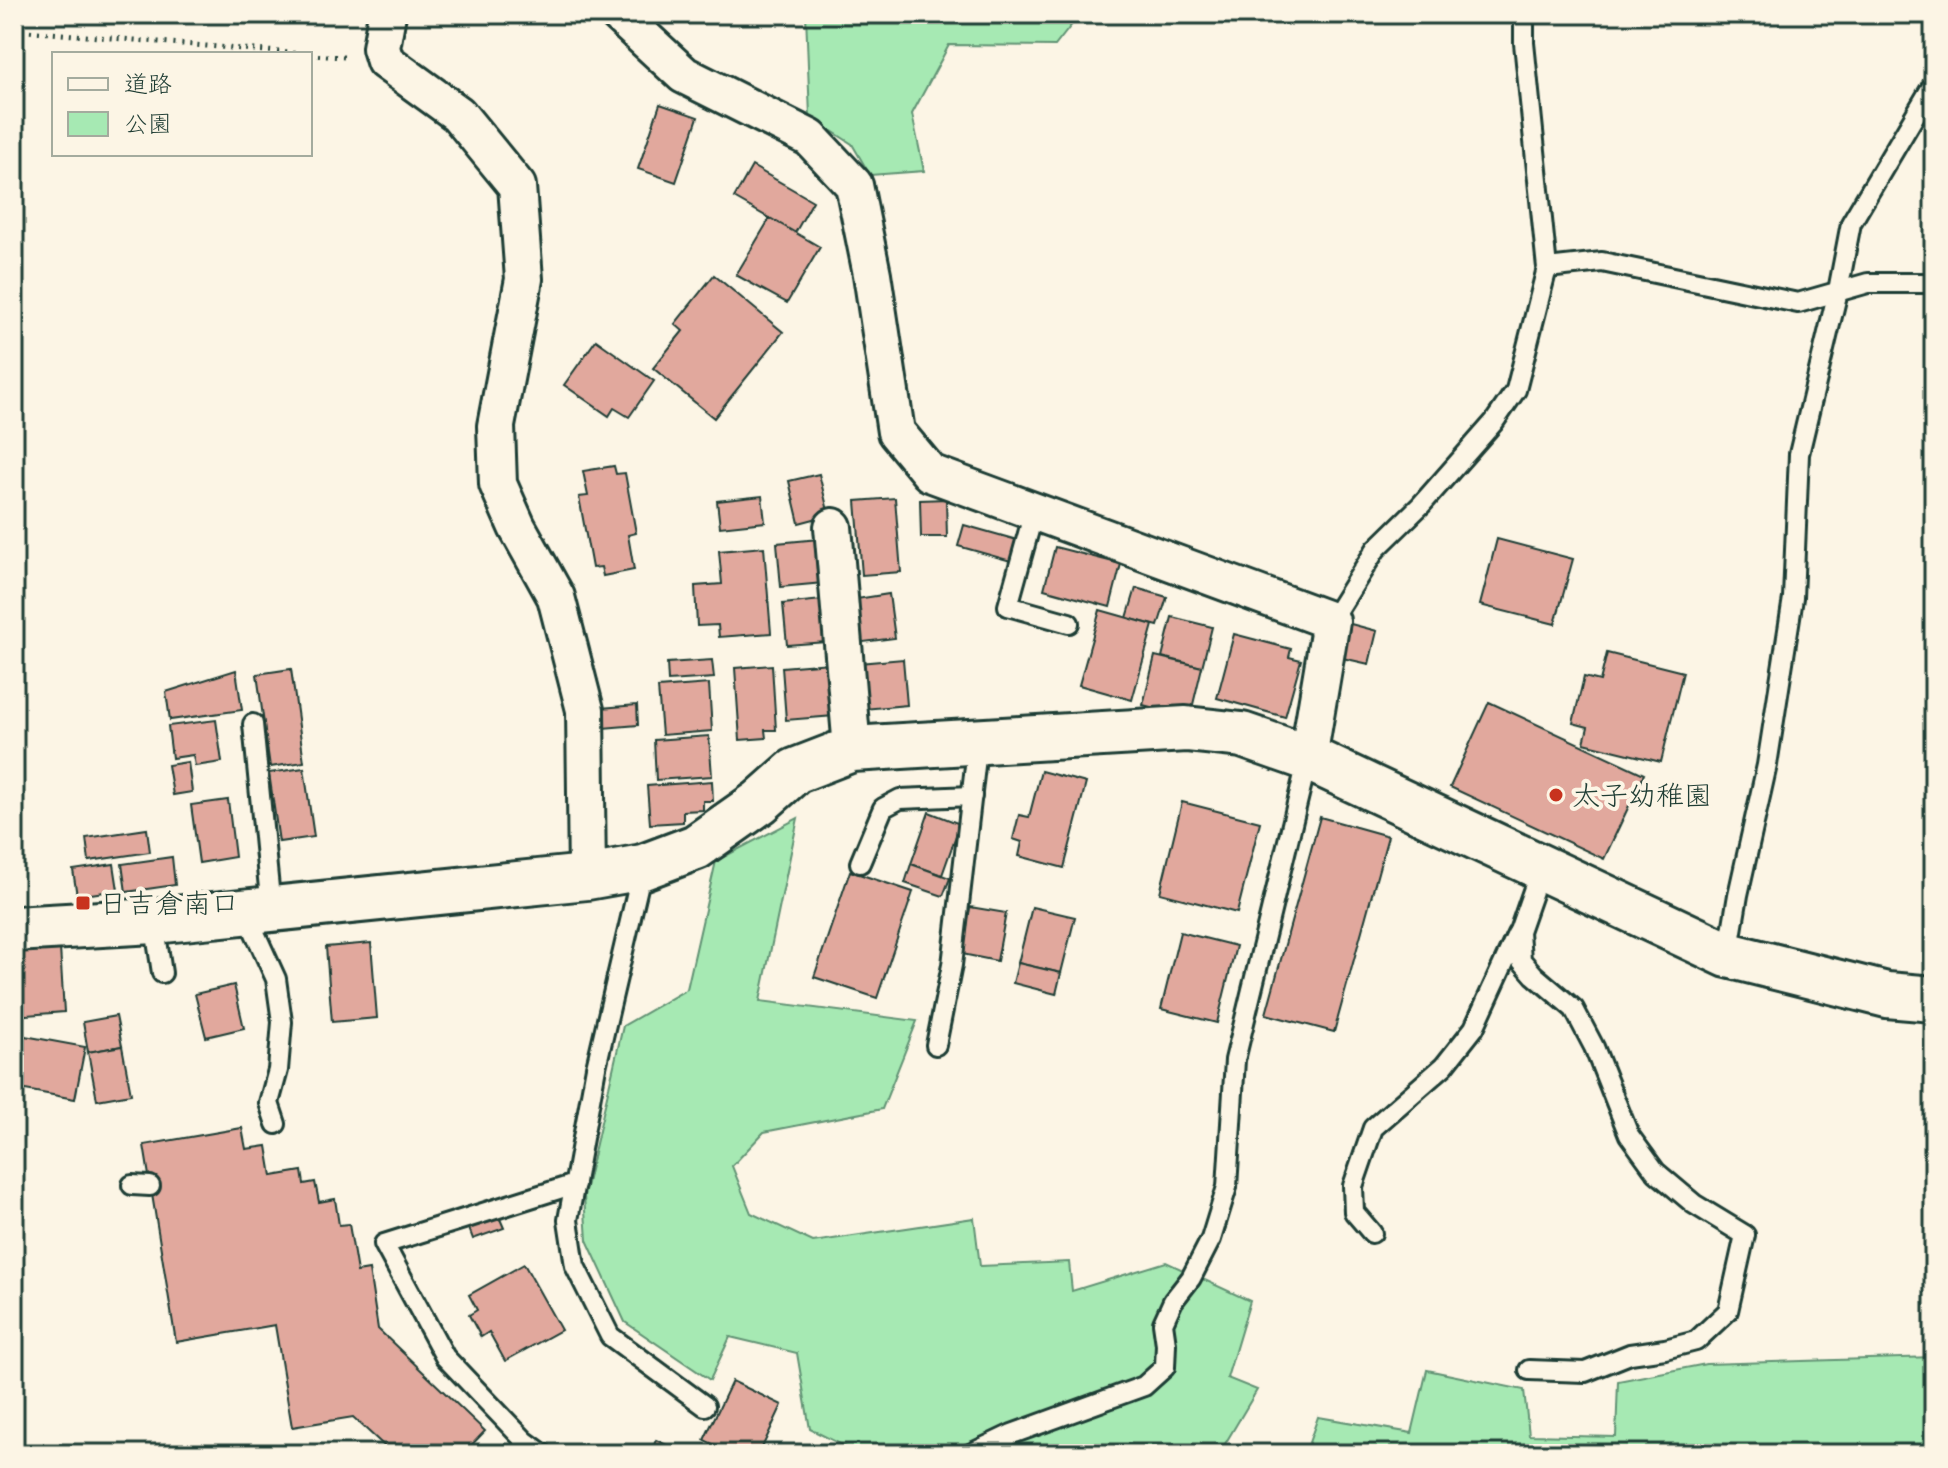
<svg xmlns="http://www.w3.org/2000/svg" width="1948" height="1468" font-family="Itim,'Klee One',sans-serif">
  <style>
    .green { fill: #a6e9b3; stroke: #629374; stroke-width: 2 }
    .building { fill: #e1a89d; stroke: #1f3d34; stroke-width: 2 }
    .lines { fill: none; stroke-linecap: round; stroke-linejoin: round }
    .service-casing { stroke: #1f3d34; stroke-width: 24 }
    .minor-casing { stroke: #1f3d34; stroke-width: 42 }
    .tertiary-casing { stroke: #1f3d34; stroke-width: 50 }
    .path { stroke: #1f3d34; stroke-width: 5; stroke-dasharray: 2 6; stroke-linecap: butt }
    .service { stroke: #fcf5e5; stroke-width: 18 }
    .minor { stroke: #fcf5e5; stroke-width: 36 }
    .tertiary { stroke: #fcf5e5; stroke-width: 44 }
    .poi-dot { fill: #c8321e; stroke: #fcf5e5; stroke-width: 3 }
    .labels { text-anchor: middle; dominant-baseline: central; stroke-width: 8; stroke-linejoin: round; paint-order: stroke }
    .poi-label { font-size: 28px; fill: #1f3d34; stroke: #fcf5e5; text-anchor: start }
  </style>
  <rect width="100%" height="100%" fill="#fcf5e5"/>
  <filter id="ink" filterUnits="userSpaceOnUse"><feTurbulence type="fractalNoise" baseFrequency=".0125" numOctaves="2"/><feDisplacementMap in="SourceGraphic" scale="16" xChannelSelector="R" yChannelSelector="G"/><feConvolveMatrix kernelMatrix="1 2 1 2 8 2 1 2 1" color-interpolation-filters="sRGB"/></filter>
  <g filter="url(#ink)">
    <g class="green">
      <path d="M806,14h274l-25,32 -106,-1 -37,69 12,57 -54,4 -18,-31 -42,-27z"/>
      <path d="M798,818l-38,183 157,20 -35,88 -118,23 -32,34 19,47 62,29 161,-24 6,48 89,-4 3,29 94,-29 84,39 -23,77 30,12 -38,64h-359l-50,-25 -13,-76 -67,-16 -20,43 -85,-58 -38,-82 -3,-44 39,-170 64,-37 29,-128z"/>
      <path d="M1934,1357v97h-629l13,-37 94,16 15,-63 97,20 5,45 87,2 2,-56 88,-17z"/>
    </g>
    <g class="building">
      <path d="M500,14h62l-1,5h-61z"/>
      <path d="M660,104l38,13 -22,65 -38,-13z"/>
      <path d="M752,166l61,35 -18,32 -61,-35z"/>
      <path d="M770,218l50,29 -33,56 -51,-28z"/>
      <path d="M714,275l69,57 -69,86 -61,-50 30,-37 -8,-7z"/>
      <path d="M596,340l58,41 -25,36 -15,-9 -5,8 -45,-31z"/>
      <path d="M614,466l2,8 9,-1 11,60 -8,2 6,35 -31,6 -2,-9 -9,1 -13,-71 9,-1 -5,-25z"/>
      <path d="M819,474l10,41 -30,8 -10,-42z"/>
      <path d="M762,496l3,26 -45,5 -3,-26z"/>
      <path d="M895,498l6,74 -39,3 -6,-74z"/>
      <path d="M946,499l1,38h-26l-1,-37z"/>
      <path d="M964,525l53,15 -6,21 -53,-15z"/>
      <path d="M819,539l4,44 -42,4 -4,-44z"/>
      <path d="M1497,539l76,20 -18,65 -75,-19z"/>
      <path d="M764,547l7,86 -52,4 -1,-12 -21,1 -2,-40 27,-2 -3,-33z"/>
      <path d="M1055,547l66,17 -11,43 -66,-18z"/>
      <path d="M1136,588l31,9 -9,29 -31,-8z"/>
      <path d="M889,594l6,44 -39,5 -6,-43z"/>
      <path d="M822,600l4,42 -39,3 -4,-41z"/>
      <path d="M1100,610l53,15 -21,75 -53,-15z"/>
      <path d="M1172,617l40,10 -10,40 -40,-10z"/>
      <path d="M1347,623l30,8 -8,33 -31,-7z"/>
      <path d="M1234,634l57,15 -2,8 12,3 -16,57 -68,-19z"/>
      <path d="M1607,653l76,19 -22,90 -77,-19 4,-16 -15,-4 11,-46 16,4z"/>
      <path d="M1155,656l47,11 -12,50 -47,-12z"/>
      <path d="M903,659l4,46 -43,4 -5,-46z"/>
      <path d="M712,660l2,18 -46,3 -1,-18z"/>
      <path d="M830,663l4,53 -48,4 -4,-53z"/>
      <path d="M772,665l4,65h-11l1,8 -26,2 -5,-72z"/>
      <path d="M291,669l13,93 -34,5 -13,-93z"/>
      <path d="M236,670l6,40 -72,10 -4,-28z"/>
      <path d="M709,684l3,47 -50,4 -4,-47z"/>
      <path d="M1489,702l155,72 -40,85 -154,-72z"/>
      <path d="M637,705l1,20 -35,3 -2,-20z"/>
      <path d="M216,720l6,42 -27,4 -2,-11 -21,3 -4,-32z"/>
      <path d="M709,736l3,40 -56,4 -2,-40z"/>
      <path d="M188,762l4,30 -19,3 -5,-30z"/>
      <path d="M304,768l10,69 -35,5 -10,-69z"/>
      <path d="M1041,771l45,12 -22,85 -45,-12 3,-14 -9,-3 6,-24 10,2z"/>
      <path d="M712,781l1,20h-10v9l-20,1v11l-33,2 -3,-38z"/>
      <path d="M228,800l7,57 -36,6 -8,-58z"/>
      <path d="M1182,802l78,20 -23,91 -77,-20z"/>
      <path d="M929,812l31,12 -18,51 -31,-11z"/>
      <path d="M1320,817l68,19 -54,196 -68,-18z"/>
      <path d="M147,829l3,23 -61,9 -3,-23z"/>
      <path d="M172,857l3,28 -49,7 -4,-28z"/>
      <path d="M114,864l4,26 -41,6 -4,-26z"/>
      <path d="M911,864l39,14 -7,18 -38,-13z"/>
      <path d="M850,871l63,21 -36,106 -63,-21z"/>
      <path d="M970,907l36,6 -9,48 -35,-7z"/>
      <path d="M1032,907l43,10 -14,56 -43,-10z"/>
      <path d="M1180,932l56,14 -19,77 -56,-14z"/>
      <path d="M371,943l6,75 -45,4 -6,-75z"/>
      <path d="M60,948l4,64 -50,4v-64z"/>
      <path d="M1018,963l43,10 -5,21 -43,-11z"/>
      <path d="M234,985l10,43 -38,9 -11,-43z"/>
      <path d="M116,1016l6,30 -34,6 -5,-30z"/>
      <path d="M14,1034l71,13 -10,52 -61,-11z"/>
      <path d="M122,1046l9,48 -34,6 -9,-48z"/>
      <path d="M242,1128l4,21 21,-3 5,30 30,-5 2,13 11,-2 4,20 16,-3 4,26 10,-1 8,48 12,-2 9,59 107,102 -22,23h-70l-40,-37 -61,10 -17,-102 -99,17 -32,-197z"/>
      <path d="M497,1212l7,16 -31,11 -6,-16z"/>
      <path d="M524,1264l37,66 -56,31 -16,-29 -8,5 -12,-22 8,-5 -8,-15z"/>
      <path d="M732,1381l50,24 -23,49h-24l-31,-14z"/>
      <path d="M656,1440l29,14h-35z"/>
    </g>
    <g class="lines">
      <defs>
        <g id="service">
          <path d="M1547,268l55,-6 196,41 70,-20h66"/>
          <path d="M1034,512l-26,94 61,17"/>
          <path d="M1331,621l45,-72 45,-44 73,-83 22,-32 31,-122 -23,-225v-29"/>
          <path d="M253,724l18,185"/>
          <path d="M860,863l23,-55 17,-9 72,-3"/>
          <path d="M642,870l-46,197 -28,153 7,46 35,70 95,70"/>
          <path d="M245,911l31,68 6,43 -4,48 -9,33 7,21"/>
          <path d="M154,921l8,52"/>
          <path d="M1728,955l10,-60 29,-130 26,-167 6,-144 39,-163 13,-68 83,-140"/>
          <path d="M936,1045l16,-80 26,-225"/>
          <path d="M132,1185l18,1"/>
          <path d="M1372,1233l-18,-21 -1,-26 20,-58 71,-62 30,-38 43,-94"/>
          <path d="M1529,1370l56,2 45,-18 35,-5 31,-8 32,-30 17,-76 -51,-31 -38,-32 -27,-37 -35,-88 -20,-38 -40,-34 -13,-15 -2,-29 22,-63"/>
          <path d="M543,1454l-18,-13 -80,-84 -61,-113 191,-60"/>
          <path d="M970,1454l42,-20 132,-48 21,-19 1,-23 -3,-21 10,-22 18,-23 20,-39 16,-52 8,-127 73,-302"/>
        </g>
        <g id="minor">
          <path d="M387,14l-6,34 4,13 73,53 59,72 7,93 -28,147 2,58 19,43 39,70 29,113 2,167"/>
          <path d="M618,14l66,61 126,63 44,47 18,89 24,158 34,41 401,148 -23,137"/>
          <path d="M833,527l19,222"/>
        </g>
        <path id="tertiary" d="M14,929l140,-8 433,-44 56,-10 53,-20 64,-45 35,-31 57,-22 334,-20 56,6 66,23 420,197 159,40 47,4"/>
      </defs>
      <use href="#service" class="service-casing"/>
      <use href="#minor" class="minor-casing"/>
      <use href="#tertiary" class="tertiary-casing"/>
      <g class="path">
        <path d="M14,30l289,24"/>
        <path d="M310,55l34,2"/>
      </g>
      <use href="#service" class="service"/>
      <use href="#minor" class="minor"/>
      <use href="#tertiary" class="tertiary"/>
    </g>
  </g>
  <g class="poi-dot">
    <circle cx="1556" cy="795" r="8"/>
    <rect x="75" y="895" width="16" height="16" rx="4"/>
  </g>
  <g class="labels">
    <g class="poi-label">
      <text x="1572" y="795">太子幼稚園</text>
      <text x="99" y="903">日吉倉南口</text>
    </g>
  </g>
  <rect width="1948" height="1468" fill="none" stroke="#fcf5e5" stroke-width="48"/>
  <rect x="24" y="24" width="1900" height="1420" fill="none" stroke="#1f3d34" stroke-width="3" filter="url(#ink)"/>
  <rect x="52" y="52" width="260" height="104" fill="#fcf5e5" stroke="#a4ab9e" stroke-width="2"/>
  <rect x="68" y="78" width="40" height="12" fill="#fcf5e5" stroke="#a4ab9e" stroke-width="2"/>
  <text x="124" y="92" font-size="24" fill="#1f3d34">道路</text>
  <rect x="68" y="112" width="40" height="24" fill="#a6e9b3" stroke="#a4ab9e" stroke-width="2"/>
  <text x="124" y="132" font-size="24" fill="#1f3d34">公園</text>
</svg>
